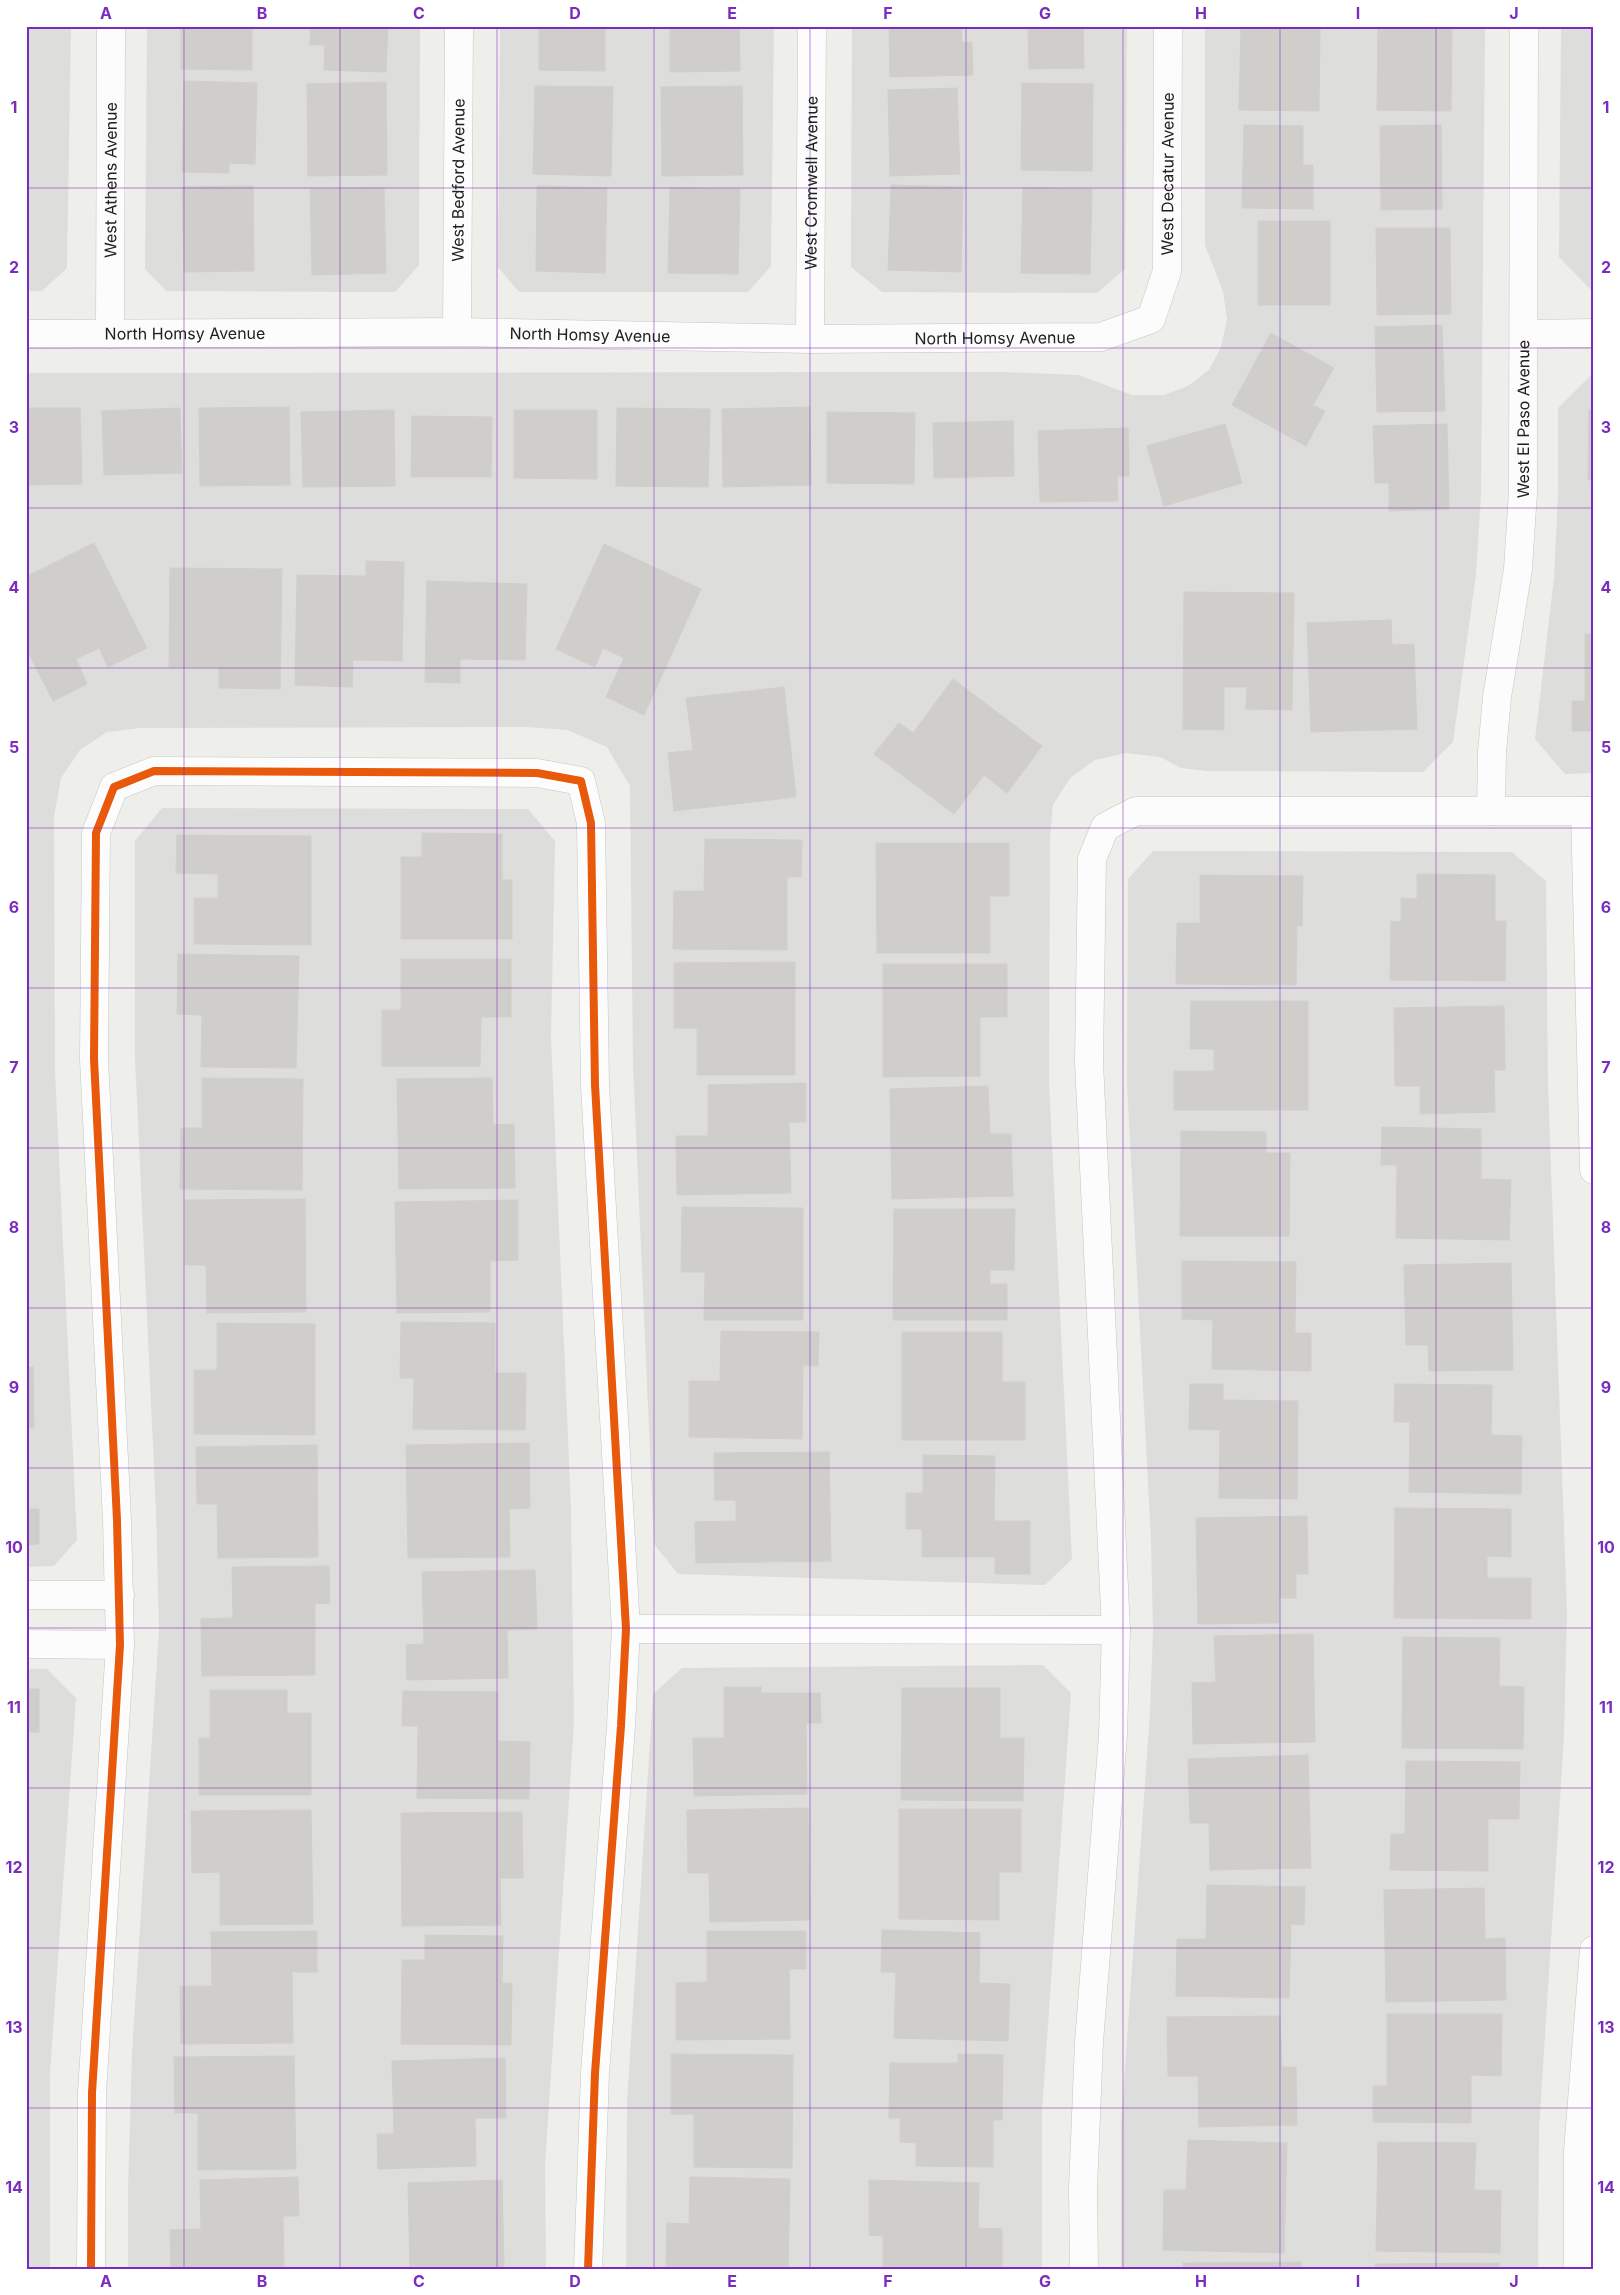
<svg xmlns="http://www.w3.org/2000/svg" width="1620" height="2295" font-family="Inter,sans-serif">
  <style>
    .residential { fill: #dddddb }
    .building { fill: #cfcecb; stroke: #d1cfcb }
    .lines { fill: none; stroke-linecap: round; stroke-linejoin: round }
    .minor-casing { stroke: #c5c5c4; stroke-width: 29 }
    .minor { stroke: #fcfcfc; stroke-width: 28 }
    .cycleway-casing { stroke: #fff; stroke-width: 11 }
    .cycleway { stroke: #e8590c; stroke-width: 8 }
    .grid { fill: none; stroke: #7b2cbf; stroke-width: 1; stroke-opacity: 0.55 }
    .labels { text-anchor: middle; dominant-baseline: central; stroke-width: 5; stroke-linejoin: round; paint-order: stroke }
    .street-label { font-size: 16px; fill: #202020; stroke: #fff }
    .neatline { fill: none; stroke: #7b2cbf; stroke-width: 2 }
    .grid-label { font-size: 16px; text-anchor: middle; font-weight: bold; fill: #7b2cbf }
  </style>
  <rect width="100%" height="100%" fill="#eeeeea"/>
  <g class="residential">
    <path d="M26,26h45l-4,242 -25,23h-16z"/>
    <path d="M147,26h273l-1,239 -24,27 -229,-1 -21,-22z"/>
    <path d="M500,26h274l-3,240 -23,26h-229l-21,-25z"/>
    <path d="M852,26h275l-2,243 -28,24 -215,-1 -31,-25z"/>
    <path d="M1205,26h280l-4,469 -5,79 -23,168 -30,30 -216,-1 -26,-3 -21,-11 -34,-4 -31,7 -25,18 -17,27 -3,32 -1,244 23,478 -27,26 -367,-11 -24,-30 -21,-479 -3,-279 -23,-39 -40,-17 -40,-3 -387,1 -33,4 -27,18 -19,28 -7,38 1,256 22,468 -23,26 -28,1v-1194l975,-1 78,3 53,20h32l24,-9 21,-16 12,-23 6,-28 -4,-27 -18,-47z"/>
    <path d="M1561,26h33v267l-35,-36z"/>
    <path d="M1592,374l2,399 -29,1 -30,-35 19,-161 4,-85v-85z"/>
    <path d="M162,808l366,1 27,32 -4,197 20,471 3,214 -29,442 1,104h-418v-80l4,-136 27,-424 -3,-118 -21,-453v-217z"/>
    <path d="M1153,851l359,1 34,29 2,204 19,526 -3,125 -25,394 -1,139h-417v-144l29,-413 3,-81 -2,-91 -24,-456 1,-205z"/>
    <path d="M1043,1665l28,28 -29,418v158h-416l1,-167 26,-408 29,-26z"/>
    <path d="M26,1669h21l29,29 -26,376v195h-24z"/>
  </g>
  <g class="building">
    <path d="M181,26h71v44l-71,-1z"/>
    <path d="M311,26h77l-2,46 -62,-2 1,-25h-15z"/>
    <path d="M539,26h66v45l-66,-1z"/>
    <path d="M670,26h69l1,45 -70,1z"/>
    <path d="M889,26h72l1,17 10,-1 1,33 -83,2z"/>
    <path d="M1028,26h55l1,42 -55,1z"/>
    <path d="M1241,26h79l-1,85 -80,-1z"/>
    <path d="M1404,26h48l-1,85 -74,-1 1,-82h26z"/>
    <path d="M184,81l73,2 -2,81 -26,-1v10l-47,-1z"/>
    <path d="M386,82l1,93 -79,1 -1,-92z"/>
    <path d="M1022,83l71,1 -1,87 -71,-1z"/>
    <path d="M535,86l78,1 -2,89 -78,-2z"/>
    <path d="M742,86l1,89 -81,1 -1,-89z"/>
    <path d="M957,88l3,86 -70,2 -2,-86z"/>
    <path d="M1244,125l59,1v39h10v44l-71,-1z"/>
    <path d="M1441,125l1,84 -61,1 -1,-84z"/>
    <path d="M891,185l72,2 -2,85 -73,-2z"/>
    <path d="M253,186l1,85 -70,1 -2,-85z"/>
    <path d="M537,186l70,2 -2,85 -69,-2z"/>
    <path d="M384,188l2,85 -74,2 -2,-86z"/>
    <path d="M670,188l70,1 -2,85 -70,-1z"/>
    <path d="M1023,188l69,1 -2,85 -69,-1z"/>
    <rect x="1258" y="221" width="72" height="84"/>
    <path d="M1376,228h74l1,86 -74,1z"/>
    <path d="M1442,325l3,86 -68,1 -2,-85z"/>
    <path d="M1271,333l63,35 -21,37 12,6 -19,35 -74,-41z"/>
    <path d="M289,407l1,78 -90,1 -1,-78z"/>
    <path d="M810,407l1,78 -88,2 -1,-78z"/>
    <path d="M26,408h54l2,76 -56,1z"/>
    <path d="M180,408l2,65 -78,2 -2,-64z"/>
    <path d="M617,408l93,1 -2,78 -92,-1z"/>
    <path d="M394,410l1,76 -92,1 -2,-75z"/>
    <path d="M514,410h83v69l-83,-1z"/>
    <path d="M1589,410h5v70h-6z"/>
    <path d="M827,412l88,1 -1,71 -87,-1z"/>
    <path d="M412,416l80,1 -1,60h-80z"/>
    <path d="M1013,421l1,55 -80,2 -1,-55z"/>
    <path d="M1225,424l17,59 -78,23 -17,-60z"/>
    <path d="M1447,424l2,85 -60,2v-28h-14l-2,-57z"/>
    <path d="M1128,428l1,48h-12l1,25 -78,1 -2,-71z"/>
    <path d="M94,543l53,105 -39,19 -9,-19 -23,11 11,25 -34,17 -27,-53v-71z"/>
    <path d="M604,544l97,45 -57,126 -38,-18 18,-39 -21,-10 -8,19 -39,-18z"/>
    <path d="M366,561l38,1 -2,99 -49,-1 -1,27 -57,-2 2,-110 69,1z"/>
    <path d="M170,568l112,1 -2,120 -61,-1v-21h-50z"/>
    <path d="M427,581l100,3 -2,76 -65,-1v24l-35,-1z"/>
    <path d="M1184,592l110,1 -2,117 -46,-1 1,-22h-23v43l-41,-1z"/>
    <path d="M1391,620l1,25 22,-1 3,85 -106,3 -4,-109z"/>
    <path d="M1585,634h9v97h-22v-30h13z"/>
    <path d="M953,679l89,67 -35,47 -23,-18 -30,39 -80,-60 25,-31 14,10z"/>
    <path d="M784,687l12,110 -122,14 -6,-58 25,-3 -7,-52z"/>
    <path d="M422,833l80,1v46h10v59h-111v-82h21z"/>
    <path d="M177,835l134,1v109l-117,-1v-46h24v-24l-42,-1z"/>
    <path d="M705,839l97,1 -1,37h-14v73l-114,-1 1,-58h30z"/>
    <path d="M876,843h133v53h-19v57h-113z"/>
    <path d="M1417,874l78,1v46h11l-1,60 -115,-1 1,-59 10,1v-24l16,1z"/>
    <path d="M1200,875l103,1 -1,50 -5,-1 -1,60 -120,-1 1,-61h23z"/>
    <path d="M178,954l121,2 -3,112 -95,-1 1,-52 -25,-1z"/>
    <path d="M401,959h110v58h-30l-1,49h-98v-56h19z"/>
    <path d="M795,962v113h-98v-47h-23v-65z"/>
    <path d="M883,964h124v53h-27v59l-97,1z"/>
    <path d="M1191,1001h117v109h-134v-39h40v-22h-24z"/>
    <path d="M1504,1006l1,64h-11l1,42 -75,2v-28h-25l-1,-78z"/>
    <path d="M202,1078l101,1 -1,111 -122,-1 1,-61h21z"/>
    <path d="M492,1078l1,47 21,-1 1,64 -116,1 -2,-110z"/>
    <path d="M806,1083v39h-17l2,71 -114,2 -1,-59h32v-51z"/>
    <path d="M988,1086l2,48h21l2,62 -121,3 -2,-110z"/>
    <path d="M1382,1127l99,2v50l30,1 -2,60 -113,-2 1,-73h-16z"/>
    <path d="M1181,1131l85,1v21h24l-1,83h-109z"/>
    <path d="M305,1199l1,113 -99,1 -1,-48h-21v-65z"/>
    <path d="M518,1200v60l-28,1v51l-93,1 -2,-111z"/>
    <path d="M682,1207l121,1v112h-99l1,-48h-24z"/>
    <path d="M894,1209h121l-1,61h-24v14h17v36h-114z"/>
    <path d="M1182,1261l114,1 -1,71h16v38l-99,-2 1,-49 -31,-1z"/>
    <path d="M1511,1263l2,107 -84,1 -1,-26h-22l-2,-80z"/>
    <path d="M401,1322l94,1v50h31l-1,57 -112,-1 1,-51h-14z"/>
    <path d="M217,1323l98,1v111l-121,-1v-64h23z"/>
    <path d="M721,1331l98,1 -1,34 -15,-1 -1,74 -113,-2v-56h31z"/>
    <path d="M902,1332h100v50h23v58h-123z"/>
    <path d="M26,1367h7l1,61h-8z"/>
    <path d="M1190,1384h33v16l75,1 -1,98 -78,-1 1,-68 -31,-1z"/>
    <path d="M1395,1384l97,1 -1,50 31,1 -1,58 -112,-2 1,-70h-16z"/>
    <path d="M529,1443l1,65 -21,1 1,48 -102,1 -2,-113z"/>
    <path d="M317,1445l1,112 -100,1 -1,-54h-20l-1,-57z"/>
    <path d="M829,1452l2,109 -135,2 -1,-41 41,-1v-21h-21l-1,-47z"/>
    <path d="M923,1455l72,1 -1,65h36v53h-35v-17h-73v-28h-16v-36h17z"/>
    <path d="M1395,1508l116,1v48l-24,-1v22h44v41l-137,-1z"/>
    <path d="M26,1509h13v35l-13,1z"/>
    <path d="M1307,1516l1,58h-12v24h-17v25l-81,1 -2,-106z"/>
    <path d="M329,1566l1,37 -15,1v71l-113,1 -1,-57 32,-1 -1,-51z"/>
    <path d="M535,1570l2,59 -30,1 1,48 -101,2 -1,-35 18,-1 -2,-72z"/>
    <path d="M1313,1634l2,108 -122,2 -1,-61 24,-1 -2,-46z"/>
    <path d="M1403,1637l97,1 -1,48 25,1 -1,62 -121,-1z"/>
    <path d="M724,1687h37v6h59l1,30h-15l1,71 -113,2 -1,-58h31z"/>
    <path d="M902,1688h98v50h24l-1,63 -122,-1z"/>
    <rect x="26" y="1689" width="13" height="43"/>
    <path d="M210,1690h77v23h24v82h-112v-57h11z"/>
    <path d="M403,1691l95,1v49l32,1 -1,57 -112,-1 1,-72h-16z"/>
    <path d="M1308,1755l3,113 -101,2 -1,-47h-19l-2,-64z"/>
    <path d="M1406,1761l114,1 -1,57h-31v52l-98,-1 1,-36h14z"/>
    <path d="M808,1808l2,112 -100,2 -1,-49h-21l-1,-63z"/>
    <path d="M899,1809h122v63h-22v48l-100,-1z"/>
    <path d="M311,1810l2,114 -93,1v-53l-28,1 -1,-62z"/>
    <path d="M522,1812l1,66h-23l1,47 -99,1 -1,-113z"/>
    <path d="M1207,1885l98,2 -1,38 -13,-1 -2,74 -113,-2 1,-57h29z"/>
    <path d="M1484,1888l1,51 20,-1 1,62 -120,2 -2,-112z"/>
    <path d="M882,1930l98,3 -1,50 31,1 -2,57 -114,-3 2,-66h-15z"/>
    <path d="M317,1931v41h-25l1,71 -112,1 -1,-58h32l-1,-54z"/>
    <path d="M707,1931h99v38h-17l1,70 -114,1v-57l31,-1z"/>
    <path d="M425,1935l78,1 -1,47h10l-1,62 -110,-1 1,-84h23z"/>
    <path d="M1387,2014h115l-1,62 -30,-1v48l-98,-1v-36h14z"/>
    <path d="M1280,2016l2,51h14l1,58 -98,2 -1,-51h-30l-1,-59z"/>
    <path d="M671,2054l122,1 -1,113 -98,-1v-53h-23z"/>
    <path d="M958,2054l45,1 -1,65h-9v47l-77,-1v-23l-16,-1v-24h-11l1,-55h68z"/>
    <path d="M294,2056l2,113 -98,1v-57h-23l-1,-56z"/>
    <path d="M505,2058l1,60h-31l1,48 -98,3 -1,-35h17l-2,-73z"/>
    <path d="M1188,2140l99,3 -3,110 -121,-3 1,-60h22z"/>
    <path d="M1378,2142l98,1 -2,47 27,1 -1,62 -124,-2z"/>
    <path d="M298,2177l1,39h-16l1,53h-113l-1,-39 31,-1 -1,-49z"/>
    <path d="M690,2177l100,2 -2,90h-122l1,-46 22,1z"/>
    <path d="M502,2180l2,89h-94l-2,-86z"/>
    <path d="M869,2180l110,3 -1,45 24,1v40h-119v-33l-14,-1z"/>
    <path d="M1301,2262v7h-118v-6z"/>
    <path d="M1499,2263v6h-124v-5z"/>
  </g>
  <g class="lines">
    <defs>
      <g id="minor">
        <path id="s1" d="M457,332l2,-306"/>
        <path id="s2" d="M26,334l431,-2 353,7 291,-2 50,-18 16,-48 1,-245"/>
        <path id="s3" d="M110,334l1,-308"/>
        <path d="M1524,334l70,-1"/>
        <path id="s4" d="M810,339l2,-313"/>
        <path id="s5" d="M1491,811l1,-59 5,-55 21,-128 5,-77 1,-466"/>
        <path d="M1585,811l9,359"/>
        <path d="M26,1595h94"/>
        <path d="M626,1629l490,1"/>
        <path d="M26,1644l94,1"/>
        <path d="M91,2269l1,-176 28,-448 -3,-125 -23,-461 2,-226 18,-46 40,-16 383,2 44,8 10,42 4,262 31,544 -5,97 -26,347 -7,196"/>
        <path d="M1084,2269l-1,-81 6,-146 24,-307 3,-105 -27,-568 3,-203 13,-32 31,-16h458"/>
        <path d="M1578,2269v-118l16,-201"/>
      </g>
    </defs>
    <use href="#minor" class="minor-casing"/>
    <use href="#minor" class="minor"/>
    <defs>
      <path id="cycleway" d="M91,2269l1,-176 28,-448 -3,-125 -23,-461 2,-226 18,-46 40,-16 383,2 44,8 10,42 4,262 31,544 -5,97 -26,347 -7,196"/>
    </defs>
    <use href="#cycleway" class="cycleway-casing"/>
    <use href="#cycleway" class="cycleway"/>
  </g>
  <path class="grid" d="M184,26v2243M340,26v2243M497,26v2243M654,26v2243M810,26v2243M966,26v2243M1123,26v2243M1280,26v2243M1436,26v2243M26,188h1568M26,348h1568M26,508h1568M26,668h1568M26,828h1568M26,988h1568M26,1148h1568M26,1308h1568M26,1468h1568M26,1628h1568M26,1788h1568M26,1948h1568M26,2108h1568"/>
  <g class="labels">
    <g class="street-label">
      <text stroke="none"><textPath href="#s2" startOffset="1276">West Decatur Avenue</textPath></text>
      <text stroke="none"><textPath href="#s1" startOffset="152">West Bedford Avenue</textPath></text>
      <text stroke="none"><textPath href="#s3" startOffset="154">West Athens Avenue</textPath></text>
      <text stroke="none"><textPath href="#s4" startOffset="156">West Cromwell Avenue</textPath></text>
      <text stroke="none"><textPath href="#s2" startOffset="159">North Homsy Avenue</textPath></text>
      <text stroke="none"><textPath href="#s2" startOffset="564">North Homsy Avenue</textPath></text>
      <text stroke="none"><textPath href="#s2" startOffset="969">North Homsy Avenue</textPath></text>
      <text stroke="none"><textPath href="#s5" startOffset="394">West El Paso Avenue</textPath></text>
    </g>
  </g>
  <rect width="1620" height="2295" fill="none" stroke="#ffffff" stroke-width="55"/>
  <rect x="28" y="28" width="1564" height="2240" class="neatline"/>
  <g class="grid-label">
    <text x="106" y="19">A</text>
    <text x="262" y="19">B</text>
    <text x="419" y="19">C</text>
    <text x="575" y="19">D</text>
    <text x="732" y="19">E</text>
    <text x="888" y="19">F</text>
    <text x="1045" y="19">G</text>
    <text x="1201" y="19">H</text>
    <text x="1358" y="19">I</text>
    <text x="1514" y="19">J</text>
    <text x="14" y="113">1</text>
    <text x="1606" y="113">1</text>
    <text x="14" y="273">2</text>
    <text x="1606" y="273">2</text>
    <text x="14" y="433">3</text>
    <text x="1606" y="433">3</text>
    <text x="14" y="593">4</text>
    <text x="1606" y="593">4</text>
    <text x="14" y="753">5</text>
    <text x="1606" y="753">5</text>
    <text x="14" y="913">6</text>
    <text x="1606" y="913">6</text>
    <text x="14" y="1073">7</text>
    <text x="1606" y="1073">7</text>
    <text x="14" y="1233">8</text>
    <text x="1606" y="1233">8</text>
    <text x="14" y="1393">9</text>
    <text x="1606" y="1393">9</text>
    <text x="14" y="1553">10</text>
    <text x="1606" y="1553">10</text>
    <text x="14" y="1713">11</text>
    <text x="1606" y="1713">11</text>
    <text x="14" y="1873">12</text>
    <text x="1606" y="1873">12</text>
    <text x="14" y="2033">13</text>
    <text x="1606" y="2033">13</text>
    <text x="14" y="2193">14</text>
    <text x="1606" y="2193">14</text>
    <text x="106" y="2287">A</text>
    <text x="262" y="2287">B</text>
    <text x="419" y="2287">C</text>
    <text x="575" y="2287">D</text>
    <text x="732" y="2287">E</text>
    <text x="888" y="2287">F</text>
    <text x="1045" y="2287">G</text>
    <text x="1201" y="2287">H</text>
    <text x="1358" y="2287">I</text>
    <text x="1514" y="2287">J</text>
  </g>
</svg>
